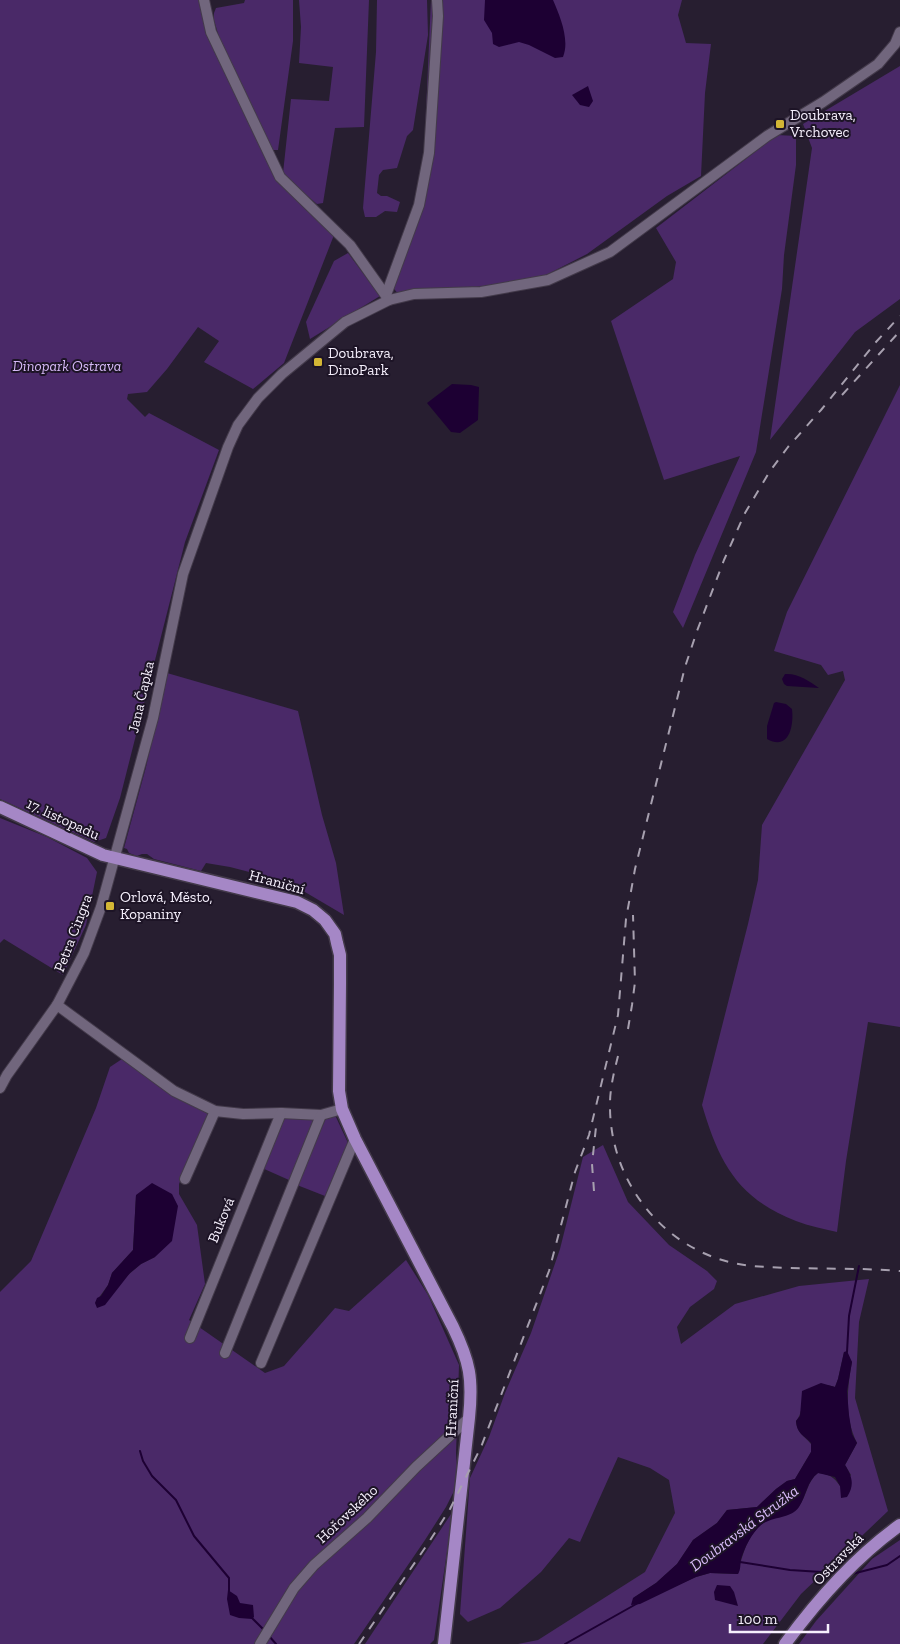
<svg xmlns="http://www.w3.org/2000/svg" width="900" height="1644" font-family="'Zilla Slab',serif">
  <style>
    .green { fill: #4a2968; fill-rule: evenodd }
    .water { fill: #1d0033 }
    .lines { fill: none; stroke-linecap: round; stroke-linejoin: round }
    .stream { stroke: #1d0033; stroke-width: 2 }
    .minor-casing { stroke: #433a4a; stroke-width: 12 }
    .major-casing { stroke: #433a4a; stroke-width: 15 }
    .minor { stroke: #71667d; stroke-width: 10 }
    .major { stroke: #a587c6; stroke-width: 12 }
    .rail { stroke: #a7a0af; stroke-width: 2; stroke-dasharray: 9 9; stroke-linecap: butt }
    .poi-dot { fill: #d3b635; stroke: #1d1426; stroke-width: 2 }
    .labels { text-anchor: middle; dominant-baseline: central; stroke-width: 4; stroke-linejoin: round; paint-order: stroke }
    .poi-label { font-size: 15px; fill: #f6f0fd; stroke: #1d1426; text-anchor: start }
    .park-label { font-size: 15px; font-style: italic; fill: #d7baf8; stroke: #1d1426 }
    .street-label { font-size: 15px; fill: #f6f0fd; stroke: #1d1426 }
    .water-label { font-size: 16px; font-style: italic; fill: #dabdfb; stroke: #1d1426 }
  </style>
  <rect width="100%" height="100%" fill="#271e30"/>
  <g class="green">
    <path d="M0,0h201l76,181 57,54 -50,128 -31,26 -49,-27 15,-21 -21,-14 -31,42 -20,23 -19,2 -1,5 18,18 4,-4 70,37 -34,92 -65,256 -14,40 -12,4 -94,-43z"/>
    <path d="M245,0h48v41l-15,109h-6l-51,-106 -7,-24v-7l2,-5 28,-5z"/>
    <path d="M299,0h70l-5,127 -29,1 -12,75 -6,1 -31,-26 -3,-5 8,-74 38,2 4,-34 -34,-4 2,-36z"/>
    <path d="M377,0h50l1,35 -15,95 -6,6 -10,32 -14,2 -4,5 -2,18 4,3h6l13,6 -3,10 -12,-1 -9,6h-11l-2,-9 13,-156z"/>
    <path d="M431,0h251l-4,15 8,28 25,1 -6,49 -4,83 -34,20 -80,58 -41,21 -41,9 -106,11 -8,-10 32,-108z"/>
    <path d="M900,66v233l-45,33 -85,108 42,-292 -9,-24z"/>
    <path d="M777,135l19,1v29l-12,90 -2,34 -26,163 -73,176 -10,-16 22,-57 45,-99 -76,24 -53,-159 62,-42 3,-17 -20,-34z"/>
    <path d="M348,253l32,43 -70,43 -4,-17 28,-61z"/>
    <path d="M900,385v642l-32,-5 -22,139 -9,71c-13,-3 -28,-6 -41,-11 -59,-23 -77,-59 -94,-116l46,-181 10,-44 4,-55 83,-145 -2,-9 -15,4 -7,-10 -47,-14 13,-39z"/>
    <path d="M167,673l131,38 24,104 14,48 8,52 -56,-33 -58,-15 -24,-4 -5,8 -47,-12 -7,-5h-5l-5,2 -8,-3 -2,-4 -3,-1 22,-81z"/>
    <path d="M0,818l47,19 40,21 10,14 -11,53 -23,50 -59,-36 -4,4z"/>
    <path d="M122,1059l88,53 -31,72v10l18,31 8,59 -16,36 76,53 19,-7 51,-58 14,3 57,-51 22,35 31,70 -3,88 2,30 -12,24 -21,33 -71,104h-354v-352l31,-31 65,-153 14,-41zM136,1195l19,62 -14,7 -46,39 13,-18 4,-12 21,-23z"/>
    <path d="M335,1115l13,28 -23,53 -28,-11 29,-67z"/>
    <path d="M283,1116l33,3 -27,61 -27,-12z"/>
    <path d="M603,1145l25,57 41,43 38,26 10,10 -3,8 -24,18 -13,20 4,17 54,-40 64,-18 70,-7 -10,43 -4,76 33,113 -87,83 -38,50h-245l20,-4 107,-68 30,-59 -6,-33 -19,-12 -32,-11 -38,85 -11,-4 -28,34 -41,36 -32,14 -8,-8 10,-136 19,-41 16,-44 26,-60 29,-84 23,-92zM844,1352l8,10c-5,27 -8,55 5,81l-12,22 6,10 -11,11c-6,-9 -11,-12 -22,-13 -11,8 -11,23 -19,33 -6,9 -19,10 -28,13 -21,8 -29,35 -33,55l-28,-1 -14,4 -34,15 -29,6 23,-15 21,-19 16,-24 24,-17 10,-13 30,-3 19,-18 11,-8 8,-2 16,-27v-8c-7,-9 -14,-10 -15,-23 7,-8 6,-19 6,-29 11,-5 22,-9 33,-5l3,-8z"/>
    <path d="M453,1511l-19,129 -4,4h-65z"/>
    <path d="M900,1540v104h-101l17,-23 56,-62z"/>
  </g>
  <g class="water">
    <path d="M485,0h68c7,16 17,40 10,57l-8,1 -26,-13 -10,-3 -20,5 -6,-3 -1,-11 -8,-13z"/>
    <path d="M588,86l5,15 -4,6 -9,-2 -8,-10z"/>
    <path d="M452,384l19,1 8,2 -1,33 -18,13 -9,-1 -24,-29z"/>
    <path d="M785,674c13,-1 24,7 34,14l-32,-2 -3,-2 -2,-5z"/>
    <path d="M776,702l10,2 6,5c2,17 -3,42 -25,30v-13l7,-23z"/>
    <path d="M152,1183l20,11 6,12 -6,35 -17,16 -14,7 -11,9 -25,32 -8,3 -2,-5 2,-5 4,-2 7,-11 4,-12 21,-23 3,-55z"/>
    <path d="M847,1351l5,11 -5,29 2,24 3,19 5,9 -12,22c7,11 10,20 2,32l-6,1 -1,-12 -5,-9 -17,-4c-11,8 -12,23 -19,34 -8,12 -27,9 -38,18 -10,9 -16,22 -20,34 -1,6 0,10 -3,15l-28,-1 -14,4 -56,27 -9,1 2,-7 23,-15 21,-19 16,-24 24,-17 10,-13 30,-3 19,-18 11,-8 8,-2 16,-27v-9c-7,-8 -14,-9 -15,-22l4,-5 2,-25 19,-8 14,4 3,-8 6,-27z"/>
    <path d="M717,1585l13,1 4,6 4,14 -23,-6 -1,-8z"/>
    <path d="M228,1590l9,6 3,7 13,2 1,12 -2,2 -13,-1 -9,-3 -3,-16z"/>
  </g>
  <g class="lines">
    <g class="stream">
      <path d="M847,1352l2,-36 10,-50"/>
      <path d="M140,1451l3,10 9,15 24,24 18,36 35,42v13"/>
      <path d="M740,1562l50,8 47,3"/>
      <path d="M852,1574l35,-9 13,-9"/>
      <path d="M252,1618l13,13"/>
      <path d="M269,1636l7,8"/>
      <path d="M565,1644l73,-41"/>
    </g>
    <defs>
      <g id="minor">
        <path d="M204,0l7,32 69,145 70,68 39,55"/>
        <path d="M386,295l33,-90 10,-52 9,-137 -1,-16"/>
        <path d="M57,1005l117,86 41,20 28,3 38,-1 40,2 21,-6"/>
        <path d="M0,1088l7,-13 50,-70 27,-52 17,-46 52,-189 30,-144 45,-127 10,-22 20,-27 24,-24 63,-52 44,-22 25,-6 67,-2 67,-12 62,-28 157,-116 56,-34 55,-38 17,-20 5,-12"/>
        <path d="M185,1179l30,-68"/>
        <path d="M190,1338l91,-225"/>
        <path d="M225,1353l96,-238"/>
        <path d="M261,1363l94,-224"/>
        <path d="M260,1644l34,-56 20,-23 53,-47 49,-51 53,-49"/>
      </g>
      <g id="major">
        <path d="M0,807l103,48 194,47 16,8 12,10 10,14 2,9 3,12v29l-1,107 3,18 13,30 98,188c17,35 20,52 16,91l-25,226"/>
        <path d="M785,1644c33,-45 70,-87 115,-119"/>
      </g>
    </defs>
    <use href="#minor" class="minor-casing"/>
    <use href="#major" class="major-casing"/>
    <use href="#minor" class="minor"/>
    <use href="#major" class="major"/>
    <g class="rail">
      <path d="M842,395l58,-64"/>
      <path d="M628,1029l4,-24 3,-23 -2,-67"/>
      <path d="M618,1056c-4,16 -8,32 -8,48 -1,73 48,140 119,158 20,5 40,5 61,6 36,1 73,0 110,3"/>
      <path d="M594,1191l-2,-27 4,-37"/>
      <path d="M359,1644l70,-102 21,-33 31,-62 68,-176 26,-99 14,-37 29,-120 8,-96 9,-50 50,-202 12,-36 27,-71 21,-47 25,-42 18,-24 33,-37 55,-68 24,-26"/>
    </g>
  </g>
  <g class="poi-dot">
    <rect x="775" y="119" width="10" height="10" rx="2.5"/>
    <rect x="313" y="357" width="10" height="10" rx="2.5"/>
    <rect x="105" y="901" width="10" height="10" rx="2.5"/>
  </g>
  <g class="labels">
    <g class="poi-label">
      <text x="790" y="115">Doubrava,<tspan x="790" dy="17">Vrchovec</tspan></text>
      <text x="328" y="353">Doubrava,<tspan x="328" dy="17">DinoPark</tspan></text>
      <text x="120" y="897">Orlová, Město,<tspan x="120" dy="17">Kopaniny</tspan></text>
    </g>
    <g class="park-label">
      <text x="67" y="366">Dinopark Ostrava</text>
    </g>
    <g class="street-label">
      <text transform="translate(141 697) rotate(-77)">Jana Čapka</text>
      <text transform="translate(63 819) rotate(25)">17. listopadu</text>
      <text transform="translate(277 882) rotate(15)">Hraniční</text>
      <text transform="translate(73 933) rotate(-69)">Petra Cingra</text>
      <text transform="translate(221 1220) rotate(-68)">Buková</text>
      <text transform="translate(452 1408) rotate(-87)">Hraniční</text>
      <text transform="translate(347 1514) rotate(-43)">Hořovského</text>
      <text transform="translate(838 1559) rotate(-46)">Ostravská</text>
    </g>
    <g class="water-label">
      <text transform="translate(744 1528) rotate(-37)">Doubravská Stružka</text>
    </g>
  </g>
  <path d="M730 1624v8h98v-8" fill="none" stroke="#f6f0fd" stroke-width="2.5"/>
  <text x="738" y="1624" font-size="15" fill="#f6f0fd" stroke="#1d1426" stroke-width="4" paint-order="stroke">100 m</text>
</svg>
